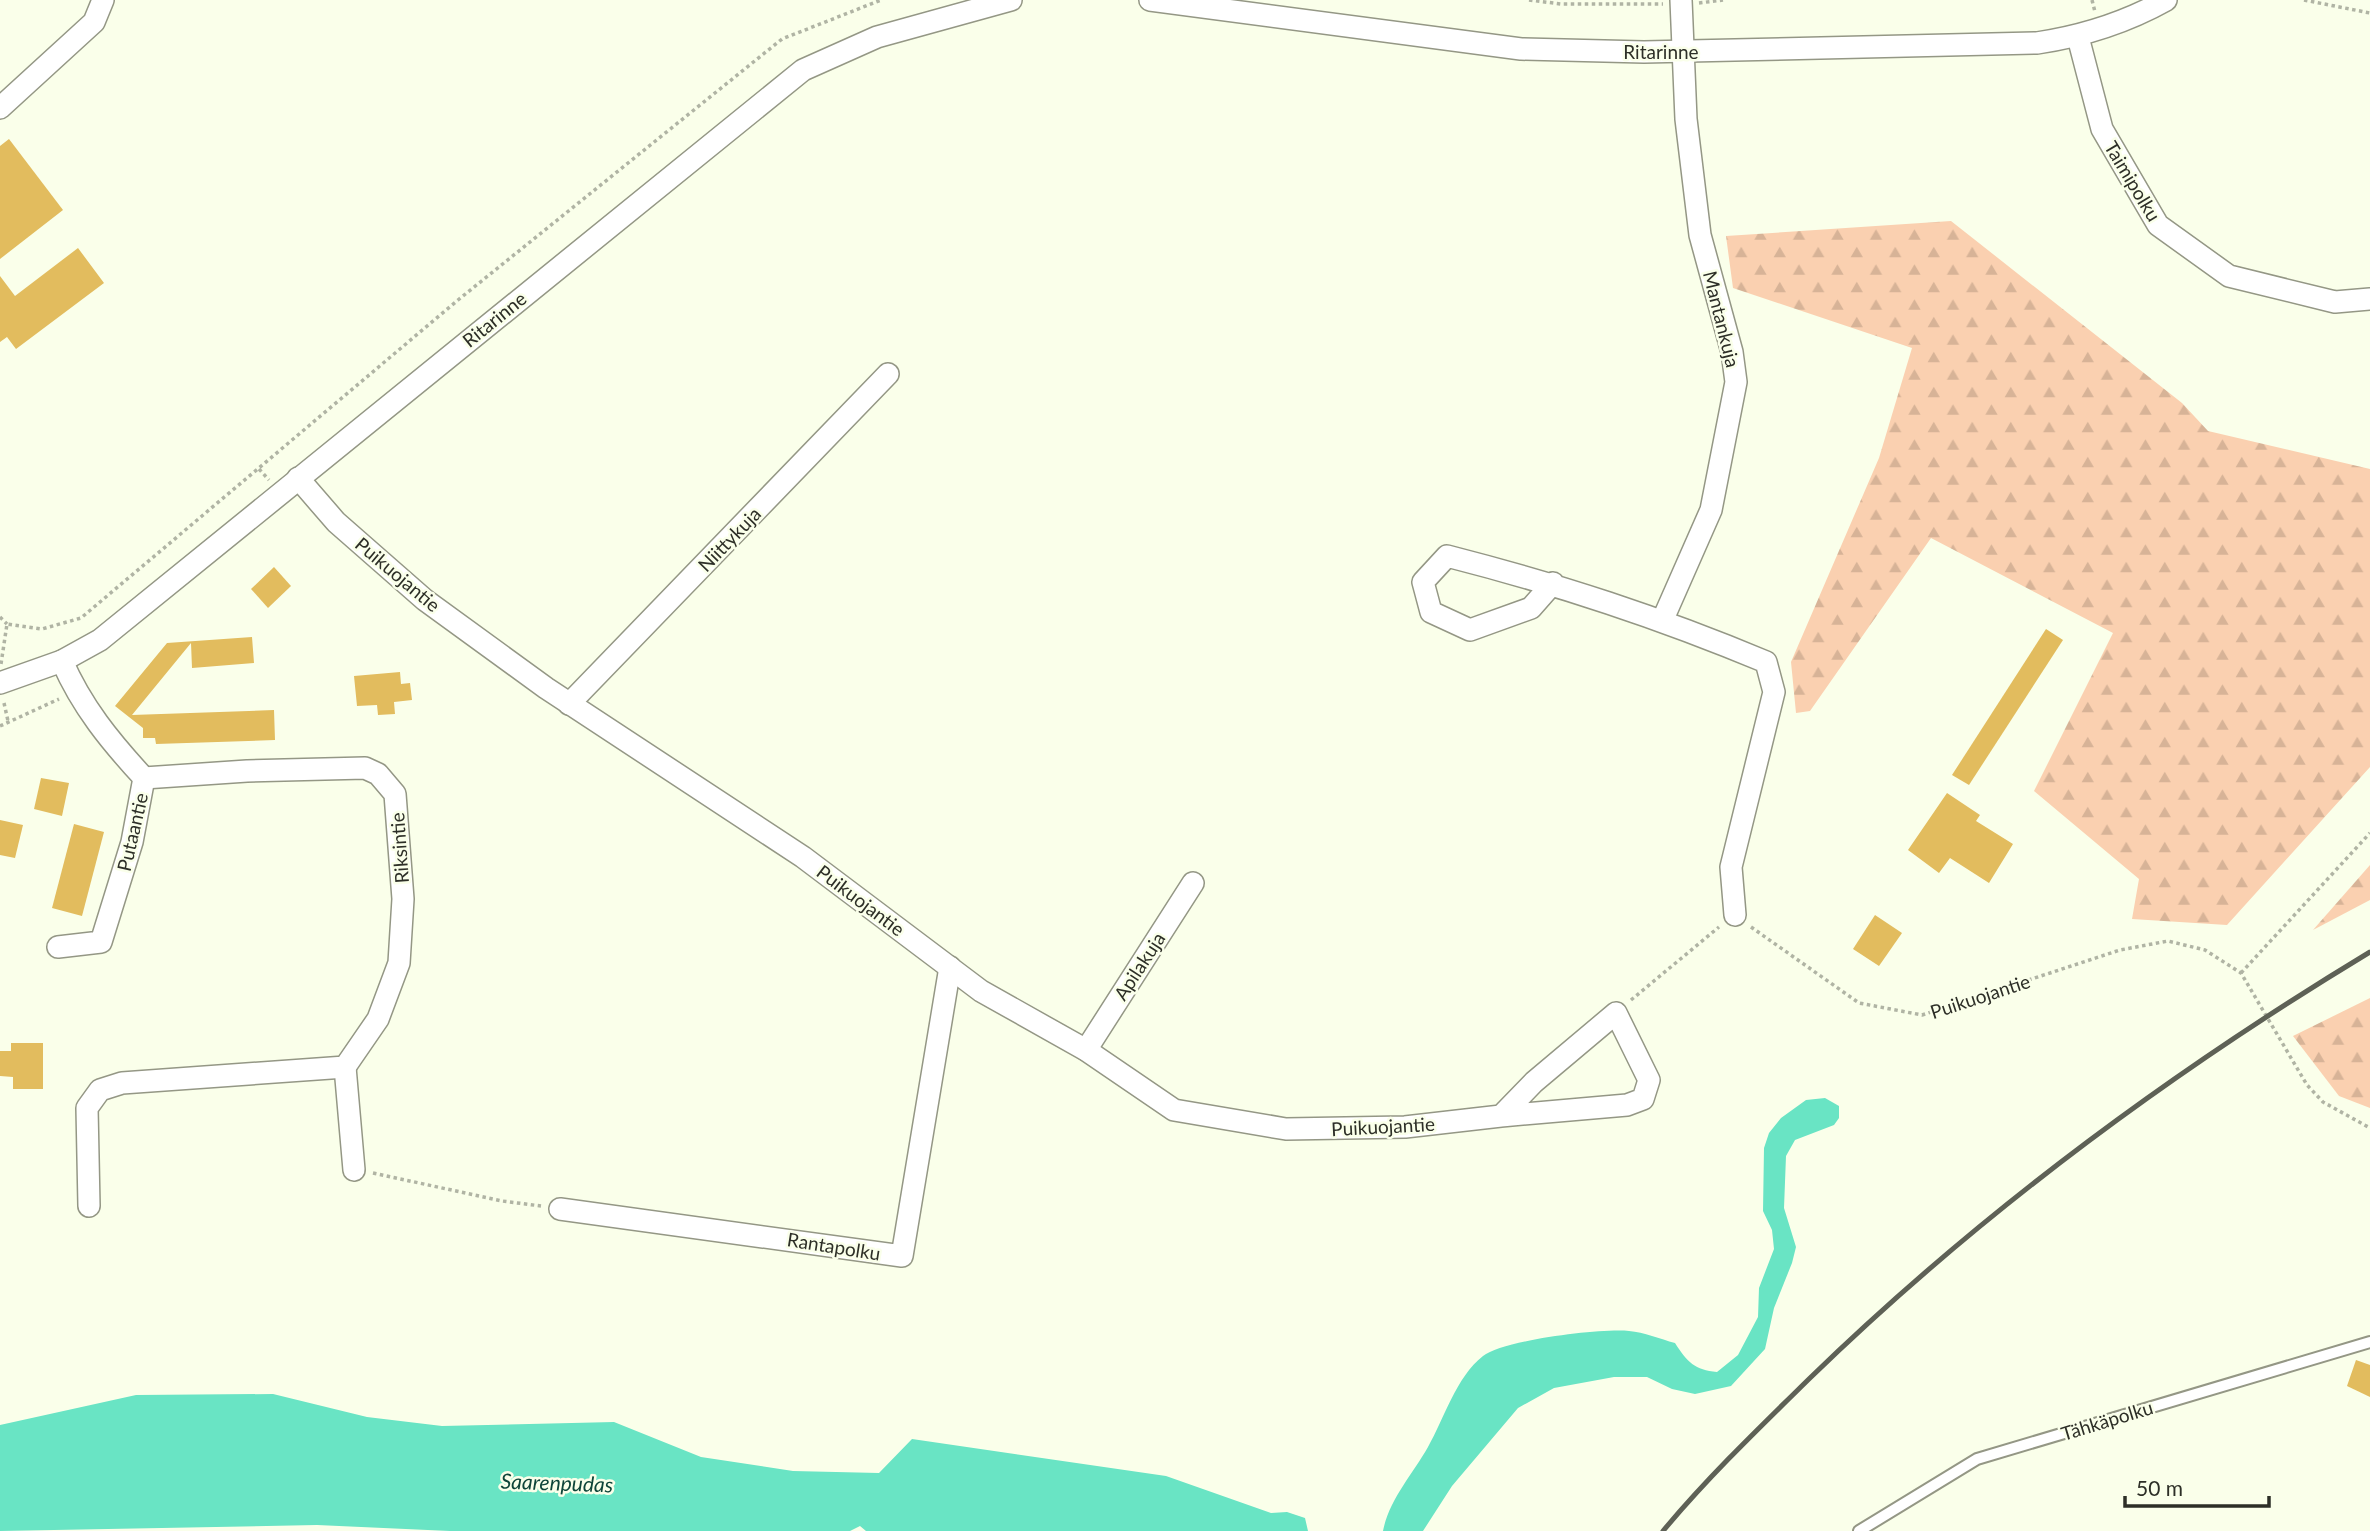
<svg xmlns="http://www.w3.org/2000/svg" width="2370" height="1531" font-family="Lato,sans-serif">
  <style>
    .forest { fill: url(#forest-firs) }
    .water { fill: #69e4c4 }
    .building { fill: #e2bc5e }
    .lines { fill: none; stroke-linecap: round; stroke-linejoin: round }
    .service-casing { stroke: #949785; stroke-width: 14 }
    .minor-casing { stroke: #949785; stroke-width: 24 }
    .path { stroke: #b0b4a4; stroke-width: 3.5; stroke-dasharray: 3.5 3.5; stroke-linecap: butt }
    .service { stroke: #fff; stroke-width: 10 }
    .minor { stroke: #fff; stroke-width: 21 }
    .rail { stroke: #5e6156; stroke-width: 5 }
    .labels { text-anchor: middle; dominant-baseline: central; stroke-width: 5; stroke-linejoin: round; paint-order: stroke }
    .street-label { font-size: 19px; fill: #2d2f27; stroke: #faffea }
    .water-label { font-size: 21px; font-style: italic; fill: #0e4539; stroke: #faffea }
  </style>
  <defs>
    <pattern id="forest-firs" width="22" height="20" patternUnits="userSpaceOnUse" patternTransform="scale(1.75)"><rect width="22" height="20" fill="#fad0b0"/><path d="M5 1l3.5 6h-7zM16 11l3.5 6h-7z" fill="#d7b397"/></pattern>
  </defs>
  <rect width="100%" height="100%" fill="#faffea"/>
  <g class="forest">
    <path d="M1951,221l231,182 26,28 162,38v298l-143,158 -95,-6 7,-40 -105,-88 79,-158 -182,-95 -121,173 -14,2 -5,-51 88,-204 33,-110 -179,-60 -7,-52z"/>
    <path d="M2370,865v35l-57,30z"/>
    <path d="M2370,998v110l-31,-12 -46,-60z"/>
  </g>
  <g class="water">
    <path d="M1825,1098l14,8v12l-5,7 -39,15 -9,16 -2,52 12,39 -4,16 -18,45 -9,41 -34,37 -36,8 -23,-5 -25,-12h-33l-60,11 -36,20 -66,78 -29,45h-40c6,-31 29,-56 45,-84 16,-28 28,-70 55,-91 20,-16 119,-28 146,-25 15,1 31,8 46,12 12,19 20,27 42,29l21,-17 20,-38 1,-29 15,-39 -2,-19 -9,-19 1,-63 5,-15 12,-15 25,-18z"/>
    <path d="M273,1394l94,23 75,9 172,-4 87,35 92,14 86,2 33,-34 254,37 105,37 16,-1 18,6 3,13h-442l-6,-5 -10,5h-400l-133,-6 -317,6v-106l136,-30z"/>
  </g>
  <g class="building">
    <path d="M9,139l54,71 -63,49v-113z"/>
    <path d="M78,248l26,35 -88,66 -9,-12 -7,5v-66l15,20z"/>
    <path d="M274,567l17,19 -23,22 -17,-19z"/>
    <path d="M2046,629l17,11 -94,145 -17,-10z"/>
    <path d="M252,637l2,26 -62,5 -1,-25 -59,72 142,-5 1,30 -119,4 -1,-6h-12v-10l-28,-22 52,-63z"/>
    <path d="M400,672l1,12 9,-1 2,17 -18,2 1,12 -17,1 -1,-10 -20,1 -3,-30z"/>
    <path d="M41,778l28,5 -7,33 -28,-7z"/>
    <path d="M1947,793l33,22 -4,6 37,23 -24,39 -39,-25 -11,15 -31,-23z"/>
    <path d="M0,820l23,5 -8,33 -15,-3z"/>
    <path d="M74,824l30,8 -22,84 -30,-8z"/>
    <path d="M1875,915l27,18 -23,33 -26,-17z"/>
    <path d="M11,1043h32v46h-30v-12l-13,-1v-25h11z"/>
    <path d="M2356,1360l14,5v32l-23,-11z"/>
  </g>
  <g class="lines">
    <defs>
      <path id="service" d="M1859,1531l118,-72 393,-117"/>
      <g id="minor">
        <path d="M1150,0l371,49 123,3 393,-9c46,-7 88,-20 129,-43"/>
        <path d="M2078,37l24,92 56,96 71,51 106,26 35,-3"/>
        <path d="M0,108l94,-86 9,-22"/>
        <path d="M298,478l38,44 89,78 121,88 257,169 178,134 105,59 88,60 112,19 119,-2 96,-11 33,-34 82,-69 33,67 -6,19 -16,6 -126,11"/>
        <path d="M1553,583l-22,25 -61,22 -39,-18 -8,-30 24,-26c113,29 211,61 319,106l8,30 -43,175 4,48"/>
        <path d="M1663,619l48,-109 25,-128 -4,-30 -32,-117 -14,-116 -5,-119"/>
        <path d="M0,683l62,-22 38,-21 703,-570 74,-33 134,-37"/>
        <path d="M569,704l319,-330"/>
        <path d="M58,947l43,-5 31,-100 12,-64c-34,-37 -62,-71 -82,-117"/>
        <path d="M1086,1050l107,-167"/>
        <path d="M345,1067l9,103"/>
        <path d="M89,1206l-2,-98 13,-18 22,-7 223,-16 33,-48 21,-56 4,-64 -8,-105 -17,-20 -13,-6 -118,3 -103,7"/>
        <path d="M560,1209l342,47 48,-289"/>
      </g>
    </defs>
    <use href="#service" class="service-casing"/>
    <use href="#minor" class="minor-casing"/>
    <g class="path">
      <path d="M1529,0l32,4h102"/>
      <path d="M2092,0l3,12"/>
      <path d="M2304,0l66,13"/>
      <path d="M1699,3l24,-3"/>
      <path d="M259,469l10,11"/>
      <path d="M0,617l7,7"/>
      <path d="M1,664l6,-40 35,5 39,-11 377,-318 324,-261 99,-39"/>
      <path d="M4,703l4,18"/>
      <path d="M0,726l59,-27"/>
      <path d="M1751,927l108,76 63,12 198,-65 48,-9 37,9 36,23 66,112 16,17 47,26"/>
      <path d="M2241,973l129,-140"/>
      <path d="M1631,1000l88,-73"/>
      <path d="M373,1173l129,28 39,5"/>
    </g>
    <use href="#service" class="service"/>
    <use href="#minor" class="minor"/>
    <path class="rail" d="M1663,1531c45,-54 97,-104 147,-153 170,-165 358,-304 560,-426"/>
  </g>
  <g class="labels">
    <g class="street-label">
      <text x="1661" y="51">Ritarinne</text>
      <text transform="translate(2133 181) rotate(59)">Taimipolku</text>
      <text transform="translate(494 319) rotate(-39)">Ritarinne</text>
      <text transform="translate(1722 319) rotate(76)">Mantankuja</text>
      <text transform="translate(729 539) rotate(-46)">Niittykuja</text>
      <text transform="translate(398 574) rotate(40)">Puikuojantie</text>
      <text transform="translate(132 832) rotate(-77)">Putaantie</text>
      <text transform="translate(399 848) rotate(-94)">Riksintie</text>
      <text transform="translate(861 900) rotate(37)">Puikuojantie</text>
      <text transform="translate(1139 966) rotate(-57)">Apilakuja</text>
      <text transform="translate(1980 996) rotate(-18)">Puikuojantie</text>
      <text transform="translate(1383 1126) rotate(-3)">Puikuojantie</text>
      <text transform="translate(834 1246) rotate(9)">Rantapolku</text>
      <text transform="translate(2107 1420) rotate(-17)">Tähkäpolku</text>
    </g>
    <g class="water-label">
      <text transform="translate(557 1482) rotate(2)">Saarenpudas</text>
    </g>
  </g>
  <path d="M2125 1496v10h144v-10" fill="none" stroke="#2d2f27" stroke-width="3.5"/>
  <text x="2136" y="1496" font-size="21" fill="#2d2f27" stroke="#faffea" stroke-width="5" paint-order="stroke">50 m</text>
</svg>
